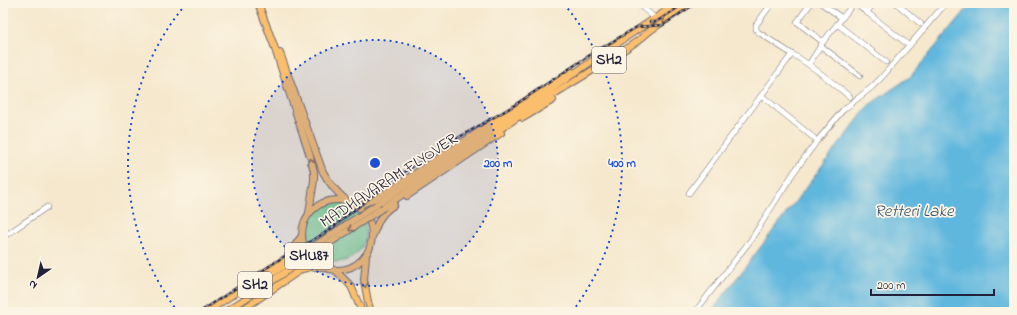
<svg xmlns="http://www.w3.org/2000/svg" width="1017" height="315" font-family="'Indie Flower',sans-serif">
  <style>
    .green { fill: #91d790; stroke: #5a7c66 }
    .water { fill: #61b7de; stroke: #426c8c }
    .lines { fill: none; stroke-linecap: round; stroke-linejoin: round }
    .minor-casing { stroke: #6c676e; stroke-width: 6 }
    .major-casing { stroke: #6c676e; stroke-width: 8 }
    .minor { stroke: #fff; stroke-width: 5 }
    .major { stroke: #fabe6d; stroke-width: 6 }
    .rail-casing { stroke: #22223b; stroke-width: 2.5 }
    .rail { stroke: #fcf5e5; stroke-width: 1; stroke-dasharray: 3; stroke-linecap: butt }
    .major-bridge-casing { stroke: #6c676e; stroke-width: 8; stroke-linecap: butt }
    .major-bridge { stroke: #fabe6d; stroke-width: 6 }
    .oneway { stroke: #8e7054 }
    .ring { fill: none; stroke: #1d4ed8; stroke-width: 2; stroke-dasharray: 2 4 }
    .labels { text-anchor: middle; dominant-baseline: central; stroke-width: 3.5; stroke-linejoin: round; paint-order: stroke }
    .shield { fill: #fcf5e5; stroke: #63616e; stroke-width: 1 }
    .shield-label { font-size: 15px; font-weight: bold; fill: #22223b }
    .street-label { font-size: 16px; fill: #22223b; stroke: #fcf5e5 }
    .water-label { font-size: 17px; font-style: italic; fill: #385674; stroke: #fcf5e5 }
    .centre { fill: #1d4ed8; stroke: #fcf5e5; stroke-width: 2 }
    .ring-label { font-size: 12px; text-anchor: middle; font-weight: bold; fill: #1d4ed8; stroke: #fcf5e5; stroke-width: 3.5; stroke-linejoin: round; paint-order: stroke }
  </style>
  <rect width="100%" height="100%" fill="#fcf5e5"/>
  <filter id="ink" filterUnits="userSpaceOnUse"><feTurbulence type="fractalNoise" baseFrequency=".025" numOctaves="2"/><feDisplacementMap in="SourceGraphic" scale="8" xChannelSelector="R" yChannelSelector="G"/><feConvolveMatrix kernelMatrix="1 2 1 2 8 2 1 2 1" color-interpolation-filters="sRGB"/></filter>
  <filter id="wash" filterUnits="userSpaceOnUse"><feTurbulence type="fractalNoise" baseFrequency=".012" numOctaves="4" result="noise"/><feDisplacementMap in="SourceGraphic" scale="16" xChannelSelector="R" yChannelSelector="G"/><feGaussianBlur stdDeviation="0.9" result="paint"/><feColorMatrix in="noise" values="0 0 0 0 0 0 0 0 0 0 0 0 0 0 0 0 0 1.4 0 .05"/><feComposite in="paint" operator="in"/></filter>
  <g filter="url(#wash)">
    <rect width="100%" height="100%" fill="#f5e8cd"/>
    <circle class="green" cx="336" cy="232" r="30"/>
    <path class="water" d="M972,3h42v309h-303l158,-207 41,-28z"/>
  </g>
  <g filter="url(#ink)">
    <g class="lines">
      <defs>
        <g id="minor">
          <path d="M637,3l18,15"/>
          <path d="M772,3l-16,22v4l2,3 34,22"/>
          <path d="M811,3l-14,19 26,20"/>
          <path d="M821,3l21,15"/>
          <path d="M855,3l51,40"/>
          <path d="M896,3l25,21"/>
          <path d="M867,12l7,-9"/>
          <path d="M837,24l49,38"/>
          <path d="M821,46l39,30"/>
          <path d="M809,64l14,-22 31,-39"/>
          <path d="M762,96l52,42"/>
          <path d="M689,193l46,-62 57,-77c21,12 39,27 58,43"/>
          <path d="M3,237l44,-30"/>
          <path d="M695,312l55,-71 44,-69 23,-31 26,-31 29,-23 10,-10 64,-74"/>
        </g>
        <g id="major">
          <path d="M258,3l15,40 37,113 4,16v8l-5,33"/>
          <path d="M280,53l43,119c6,11 13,20 23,28"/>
          <path d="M523,118l30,-18"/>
          <path d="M407,196l94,-63"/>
          <circle cx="337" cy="235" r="35"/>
          <path d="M376,205l151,-99 101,-70 50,-33"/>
          <path d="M358,206l18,-8 14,-8 181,-119"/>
          <path d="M384,207l149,-100 73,-45 33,-22 12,-10 40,-27"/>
          <path d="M373,235c5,-14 8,-22 21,-30"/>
          <path d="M366,256l-2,24 4,22 3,10"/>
          <path d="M335,270l16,16 11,26"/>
          <path d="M245,291l51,-33"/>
          <path d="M207,312l81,-55c5,-7 8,-15 14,-21"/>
          <path d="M225,312l79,-52"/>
          <path d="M239,312l63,-43 9,-2h11"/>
        </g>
      </defs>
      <use href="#minor" class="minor-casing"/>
      <use href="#major" class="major-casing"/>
      <use href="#minor" class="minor"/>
      <use href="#major" class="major"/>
      <defs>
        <g id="rail">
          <path d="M650,22h6l29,-19"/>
          <path d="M200,312l80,-53 48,-28 64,-51 64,-41 59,-34 81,-54 41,-24 26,-2 33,-22"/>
        </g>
      </defs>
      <use href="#rail" class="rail-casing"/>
      <use href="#rail" class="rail"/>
      <defs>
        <g id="major-bridge">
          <path d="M296,258l80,-53"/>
          <path d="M304,260l80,-53"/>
        </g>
      </defs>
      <use href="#major-bridge" class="major-bridge-casing"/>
      <use href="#major-bridge" class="major-bridge"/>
    </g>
    <defs><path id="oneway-chevron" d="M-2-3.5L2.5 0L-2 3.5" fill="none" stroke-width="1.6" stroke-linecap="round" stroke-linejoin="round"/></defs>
    <g class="oneway">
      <use href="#oneway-chevron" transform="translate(665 21) rotate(146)"/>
      <use href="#oneway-chevron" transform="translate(311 161) rotate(-103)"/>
      <use href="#oneway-chevron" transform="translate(351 229) rotate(146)"/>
      <use href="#oneway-chevron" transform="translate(365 285) rotate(82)"/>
    </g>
  </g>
  <circle cx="375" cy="163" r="123" fill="#1d4ed8" fill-opacity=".12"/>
  <g class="ring">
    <circle cx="375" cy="163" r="123"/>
    <path d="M178 312A247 247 0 0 1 186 4M564 4A247 247 0 0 1 572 312"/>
  </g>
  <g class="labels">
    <g class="shield">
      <rect x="592" y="47" width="34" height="26" rx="3"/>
      <rect x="285" y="243" width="48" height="26" rx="3"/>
      <rect x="238" y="272" width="34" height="26" rx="3"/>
    </g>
    <g class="shield-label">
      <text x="609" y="60">SH2</text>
      <text x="309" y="256">SHU87</text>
      <text x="255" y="285">SH2</text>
    </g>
    <g class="street-label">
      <text transform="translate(389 181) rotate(-33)">MADHAVARAM FLYOVER</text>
    </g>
    <g class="water-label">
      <text x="914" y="211">Retteri Lake</text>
    </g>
  </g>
  <circle cx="375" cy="163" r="6" class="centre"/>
  <g class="ring-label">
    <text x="498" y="167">200 m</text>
    <text x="622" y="167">400 m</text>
  </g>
  <rect width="1017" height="315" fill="none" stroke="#fcf5e5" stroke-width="16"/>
  <g transform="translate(38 277) rotate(214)" stroke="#fcf5e5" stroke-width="3" paint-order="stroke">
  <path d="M0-3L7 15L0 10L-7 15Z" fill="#22223b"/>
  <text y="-6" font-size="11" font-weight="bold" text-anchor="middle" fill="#22223b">N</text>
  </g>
  <path d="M871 289v6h123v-6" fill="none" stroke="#22223b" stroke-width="2"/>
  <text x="877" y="289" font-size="12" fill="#22223b" stroke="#fcf5e5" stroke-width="3" paint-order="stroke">200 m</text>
</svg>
